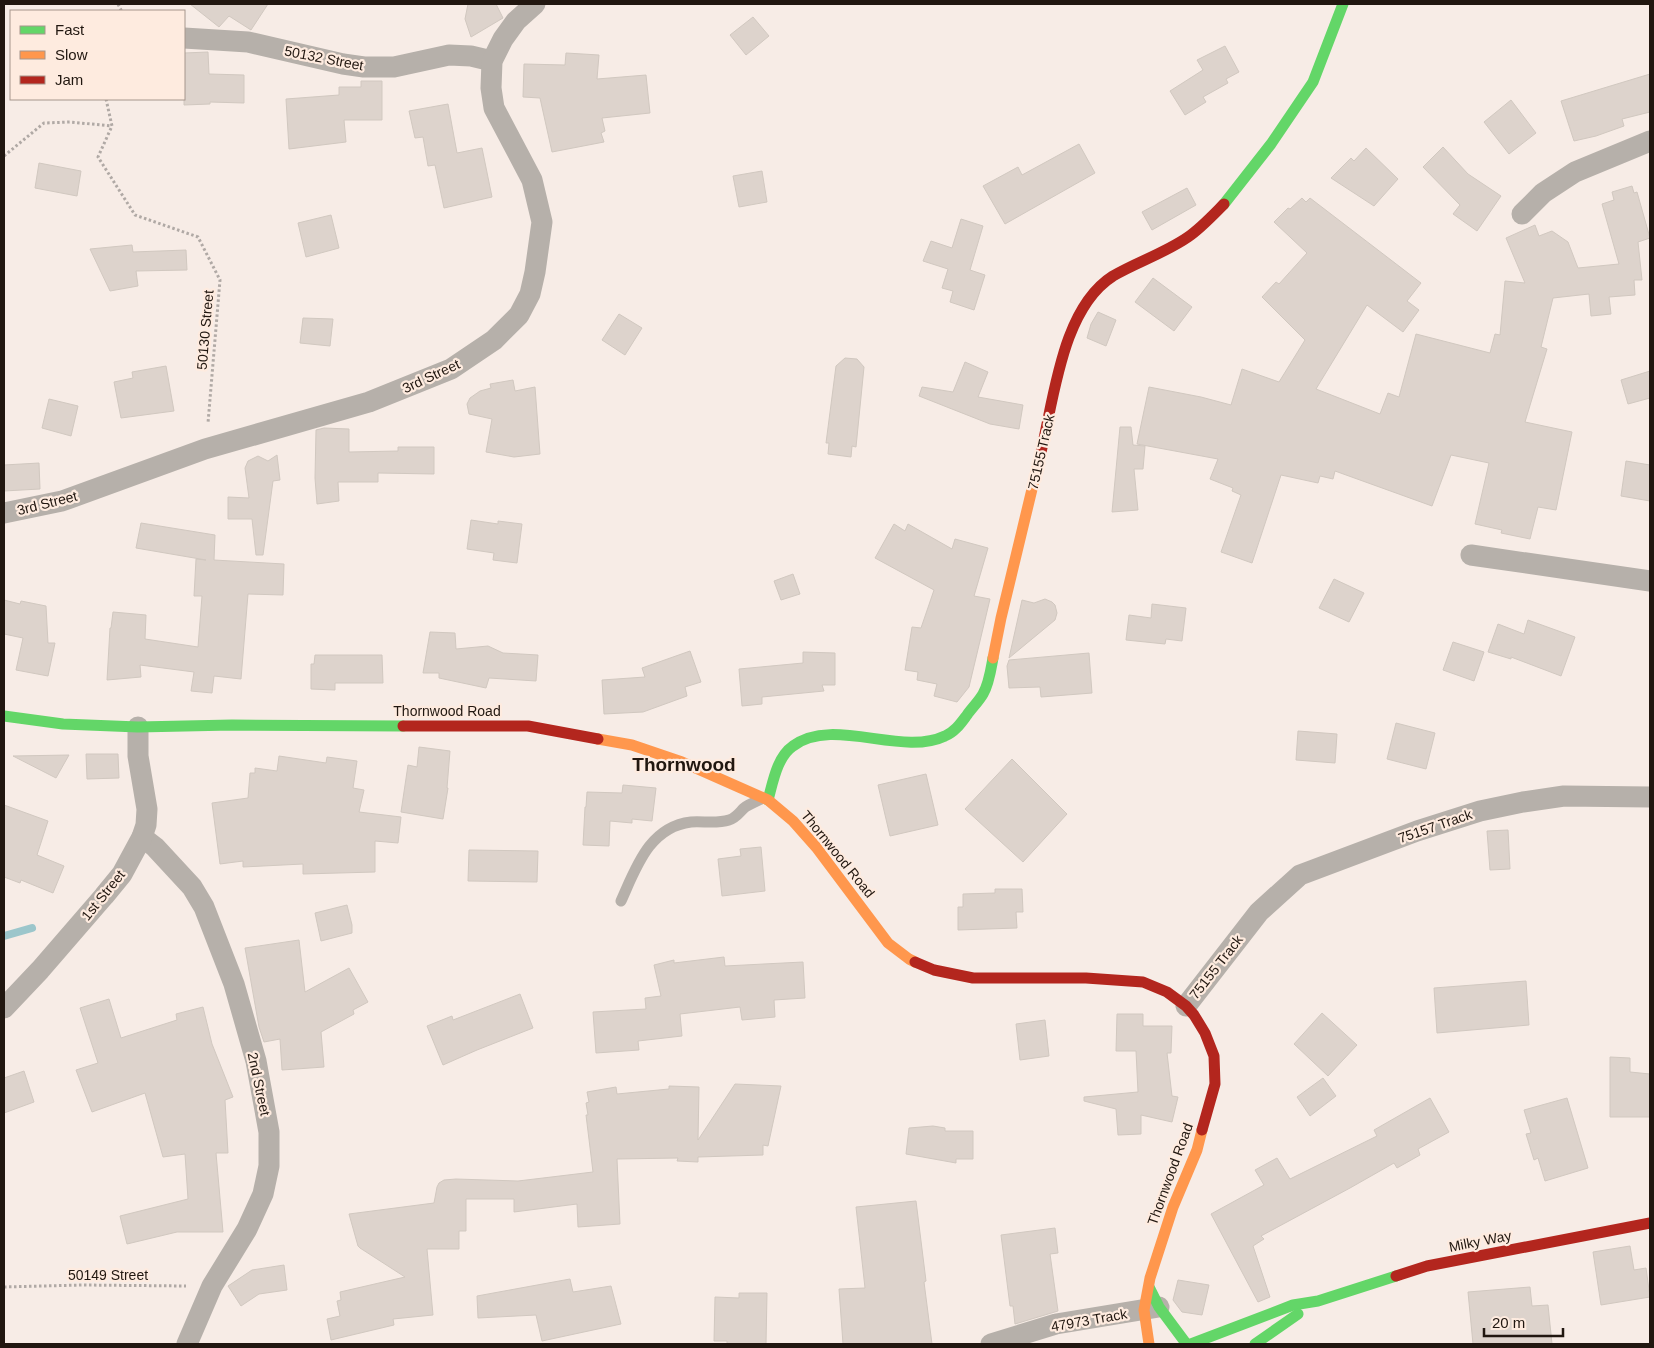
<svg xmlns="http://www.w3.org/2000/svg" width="1654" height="1348" font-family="Arial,sans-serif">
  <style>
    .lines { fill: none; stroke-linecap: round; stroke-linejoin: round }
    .stream { stroke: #9cc6cb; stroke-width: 8 }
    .building { fill: #ddd3cc; stroke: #d1c8c0 }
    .path { stroke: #b0a9a5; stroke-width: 3; stroke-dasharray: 2.5 2.5; stroke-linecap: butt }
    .lane { stroke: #b6b0aa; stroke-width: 11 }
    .street { stroke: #b6b0aa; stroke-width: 21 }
    .fast { stroke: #63d668; stroke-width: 11 }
    .slow { stroke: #ff974d; stroke-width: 11 }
    .jam { stroke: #b3261e; stroke-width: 11 }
    .labels { text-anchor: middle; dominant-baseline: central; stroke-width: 4.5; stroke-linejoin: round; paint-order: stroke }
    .street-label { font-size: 14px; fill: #211710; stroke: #feebdf }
    .district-label { font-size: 19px; font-weight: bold; fill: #211710; stroke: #feebdf }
  </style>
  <rect width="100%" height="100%" fill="#f7ece6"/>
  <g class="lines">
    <path class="stream" d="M4,936l28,-8"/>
  </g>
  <g class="building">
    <path d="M190,4h78l-17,26 -22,-14 -10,11z"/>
    <path d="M468,4h28l7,14 -32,19 -6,-18z"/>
    <path d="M753,17l16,19 -23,19 -16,-20z"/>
    <path d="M1225,46l14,26 -13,7 2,4 -25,14 3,5 -21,13 -15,-24 33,-21 -6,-10z"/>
    <path d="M208,52l1,22 35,1v28l-34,-1v2l-26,1v-52z"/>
    <path d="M566,53l33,2 -2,24 49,-4 4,38 -48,5 3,13 -4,2 3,9 -52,10 -12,-54 -17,-1 1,-33 41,1z"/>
    <path d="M1650,74v38l-28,7 2,7 -28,10 -22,5 -13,-40z"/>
    <path d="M361,81h21v39h-38l2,22 -57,7 -3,-50 53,-4v-8h22z"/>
    <path d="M1511,100l25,33 -27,21 -25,-32z"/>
    <path d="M448,104l9,49 25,-5 10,49 -48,11 -9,-43 -7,1 -5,-29 -8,1 -6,-27z"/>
    <path d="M1079,144l16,29 -90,51 -22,-38 35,-19 4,8z"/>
    <path d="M1443,147l25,27 33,22 -24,35 -24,-17 7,-9 -37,-38z"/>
    <path d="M1366,148l32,31 -24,27 -43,-28 20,-20 3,3z"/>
    <path d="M39,163l42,8 -4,25 -42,-8z"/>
    <path d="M762,171l5,31 -28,5 -6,-31z"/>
    <path d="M1632,186l2,7 3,-1 13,46 -12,4 4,38h-8l1,15 -26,2 2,17 -20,2 -2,-22 -36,4 -12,49 6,2 -22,73 47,10 -16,78 -18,-3 -8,32 -29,-6 1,-3 -27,-6 14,-61 -38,-8 -19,51 -97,-35 -2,8 -13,-3 -2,7 -37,-8 -29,88 -31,-11 20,-57 -9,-4 1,-3 -23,-9 8,-20 -81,-15 12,-57 52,10 30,8 11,-36 37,13 26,-42 -43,-43 14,-15 3,2 28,-31 -33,-31 14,-14 2,1 12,-11 4,4 4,-4 111,85 -14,18 12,9 -16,22 -36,-27 -51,84 64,25 8,-21 11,4 17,-63 74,19 5,-19 5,1 5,-54 20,2 -19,-45 29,-13 4,11 13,-5 16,11 10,26 41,-4 -17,-60 12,-4 -2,-8z"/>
    <path d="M1187,188l9,17 -44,25 -10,-18z"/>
    <path d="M331,215l8,33 -33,9 -8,-34z"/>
    <path d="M961,219l22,7 -13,44 15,5 -11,35 -24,-8 3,-11 -11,-3 6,-19 -25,-8 8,-20 21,7z"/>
    <path d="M132,245l1,7 53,-2 1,20 -51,1 2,15 -28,5 -20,-42z"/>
    <path d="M1153,278l39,29 -18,24 -39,-29z"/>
    <path d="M1098,312l18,8 -10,26 -19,-8 4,-14z"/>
    <path d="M619,314l23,14 -17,27 -23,-15z"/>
    <path d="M303,318l30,1 -3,27 -30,-3z"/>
    <path d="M845,358l12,1 7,8 -8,80 -4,-1 -1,11 -23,-3 1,-11h-3l10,-77z"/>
    <path d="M965,362l23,10 -10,25 45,8 -4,24 -29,-5 -71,-28 3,-9 31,5z"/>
    <path d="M166,366l8,45 -53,7 -7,-36 19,-4 -1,-6z"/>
    <path d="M1650,371v27l-22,6 -7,-24z"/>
    <path d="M513,380l2,11 20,-4 5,67 -26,3 -28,-5 6,-33 -23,-5 -2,-10 3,-6 10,-7 11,-3 -1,-4z"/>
    <path d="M49,399l29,7 -7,30 -29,-8z"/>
    <path d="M1120,427h11l2,18 12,1 -2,23h-9l4,41 -26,2z"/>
    <path d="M324,428l25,1v23l49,-1v-4h36v27l-56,-1v9h-40l1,19 -22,3 -2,-26 1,-48z"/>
    <path d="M277,455l3,25 -7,1 -10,74h-7l-4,-36h-24v-22l21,1 -4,-30 3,-7 10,-5 10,5z"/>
    <path d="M1626,461l24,4v36l-29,-5z"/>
    <path d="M39,463l1,26 -36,2v-26z"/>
    <path d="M471,520l27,4v-3l24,3 -5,39 -24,-3 1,-7 -27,-4z"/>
    <path d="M141,523l74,12 -1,25 70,4 -1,31 -35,-1 -7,85 -27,-3 -2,17 -21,-2 3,-19 -54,-7 1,12 -34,3 3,-52h1l2,-16 33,3 -1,24 53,8 4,-51h-8l2,-37 10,1 -70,-12z"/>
    <path d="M894,524l11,7 3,-7 44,25 3,-10 33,9 -14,48 16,3 -21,88 -12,15 -23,-6 3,-12 -20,-4 1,-8 -13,-2 7,-43 9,1 13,-38 -59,-32z"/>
    <path d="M793,574l7,20 -19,6 -7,-19z"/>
    <path d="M1334,579l30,14 -15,29 -30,-14z"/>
    <path d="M1045,599l7,3 3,3 2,8 -2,7 -46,38 13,-58 12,3z"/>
    <path d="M4,600l16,4 1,-3 25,5 2,37h7l-7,33 -32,-6 7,-32 -19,-4z"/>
    <path d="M1152,604l34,4 -4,33 -16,-2 -1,5 -39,-4 3,-25 22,3z"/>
    <path d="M1528,620l47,17 -14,39 -50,-19v2l-23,-7 10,-28 26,10z"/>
    <path d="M430,632l25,1 1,16 32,-3 15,7 35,2 -2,26 -47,-3 -3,10 -47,-10v-5h-16z"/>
    <path d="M1453,642l31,10 -10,29 -31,-11z"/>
    <path d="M690,651l11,31 -16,5 2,9 -44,16 -39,2 -2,-34 43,-3 -3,-9z"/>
    <path d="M803,652l32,1v32h-13l2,6 -62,6v7l-20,2 -3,-37 64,-6z"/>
    <path d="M1089,653l3,40 -51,4 -1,-10 -31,1 -2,-22 2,-6z"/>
    <path d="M315,655h67l1,28h-48v7l-24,-1v-25h3z"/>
    <path d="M1396,723l39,10 -9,36 -39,-10z"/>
    <path d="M1298,731l39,3 -2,29 -39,-3z"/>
    <path d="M419,747l31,4 -3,37h1l-5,31 -42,-7 7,-47 9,2z"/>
    <path d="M86,754h32l1,24 -32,1z"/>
    <path d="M69,755l-13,23 -43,-22z"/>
    <path d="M279,756l47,7 1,-6 30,4 -4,27 11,2 -5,22 42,5 -3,26 -23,-2v31l-72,2v-10l-60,3v-6l-23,3 -8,-61 36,-5 2,-25h5v-5l22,3z"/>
    <path d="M1012,759l55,55 -44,48 -58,-53z"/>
    <path d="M926,774l12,51 -48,11 -12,-51z"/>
    <path d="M623,785l33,3 -4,33 -20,-2v4l-22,-2 -1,25 -26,-1 2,-38h1l1,-15 35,1z"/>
    <path d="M4,805l44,16 -11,34 27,11 -11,27 -32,-13 -1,3 -16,-6z"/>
    <path d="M1508,830l2,39 -20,1 -3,-39z"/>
    <path d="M761,847l4,44 -43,5 -4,-37 23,-3 -1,-7z"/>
    <path d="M469,850l69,1 -1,31 -69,-1z"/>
    <path d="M995,889h27l1,23h-7l1,16 -59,2v-23h5v-13l32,-1z"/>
    <path d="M347,905l5,20v8l-31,8 -6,-28z"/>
    <path d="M299,940l6,52 44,-24 19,34 -15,8 1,4 -33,18 3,35 -42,3 -2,-31 -16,3 -5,-15 -14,-79z"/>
    <path d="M724,957l1,9 78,-4 2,36 -31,2 1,17 -33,3 -2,-13 -60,7 2,22 -44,5 1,9 -43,3 -3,-41 53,-3 -1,-11 16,-2 -7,-31 20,-5v3z"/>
    <path d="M1526,981l3,44 -92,8 -3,-45z"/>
    <path d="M520,994l13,34 -56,22 -34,15 -16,-39 25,-10 1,4z"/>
    <path d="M109,999l12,39 56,-18 -1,-6 27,-7 9,37 21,53 -8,3 3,53h-12l7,79h-46l-50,12 -7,-28 68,-17 -3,-45 -22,3 -18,-64 -53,19 -16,-42 22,-7 -18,-55z"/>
    <path d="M1322,1013l35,32 -29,31 -34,-32z"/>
    <path d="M1117,1014h26v12h29l-1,27h-4l5,43 6,1 -6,25 -31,-7v19l-23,1 -2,-26 -32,-8v-4l54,-5 -2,-41h-20z"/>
    <path d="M1045,1020l4,36 -29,4 -4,-36z"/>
    <path d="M1610,1057l20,1v14l20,2v43h-40z"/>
    <path d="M24,1071l10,31 -30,11v-35z"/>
    <path d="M1323,1078l13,18 -26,20 -13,-19z"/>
    <path d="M735,1084l46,2 -13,60 -5,-1v10l-65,2v5l-21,-1 1,-3 -61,1 3,65 -42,3 -1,-23 -63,8v-13h-48v32h-7v18h-32l6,66 -40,4 1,6 -63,15 -4,-21 13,-3 -3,-15 4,-1 -1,-8 65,-15 -45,-29 -2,-2 -9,-32 85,-11 3,-16 2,-4 5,-3 12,-1 62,2 75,-9 -7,-57h2l-2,-12 3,-1 -2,-10 29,-5 1,7 52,-5v-3l30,1 -1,53z"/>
    <path d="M1430,1098l19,34 -31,17 2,6 -23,13 -3,-5 -44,25 -89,48 3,3 -11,7 17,51 -12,5 -47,-88 53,-29 -9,-15 22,-12 13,21 87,-43 -3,-6z"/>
    <path d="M1567,1098l21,70 -43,13 -7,-23 -4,2 -8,-26 5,-1 -7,-23z"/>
    <path d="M933,1126l12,2v3h28v28h-17v4l-50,-9 3,-26z"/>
    <path d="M916,1201l10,80 -2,1 8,62h-89l-4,-55 26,-1 -9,-81z"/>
    <path d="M1055,1228l3,25 -8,1 8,57 -43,13 -2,-18h-3l-9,-71z"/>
    <path d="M1630,1246l4,24 12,-2 4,29 -49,8 -8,-53z"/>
    <path d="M284,1265l3,25 -28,4 -18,12 -13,-20 24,-16z"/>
    <path d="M570,1279l3,13 38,-6 10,38 -79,17 -6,-26 -58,3 -1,-22z"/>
    <path d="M1178,1280l31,5 -7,30 -20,-3 -9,-12z"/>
    <path d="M1530,1287l2,19 16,-1 4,39h-79l-5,-52z"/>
    <path d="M739,1293h28l-1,51h-39v-3h-13l1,-44 24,1z"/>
  </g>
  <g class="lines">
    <g class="path">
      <path d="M118,4l3,6 -1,1"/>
      <path d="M106,99l6,27 -14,31 37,58 63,22 22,43 -12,143"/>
      <path d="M4,156l40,-33 26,-1 42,4"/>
      <path d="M4,1287l78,-2 104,1"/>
    </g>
    <path class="lane" d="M621,901c15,-33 28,-74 70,-79 12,-1 26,2 38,-2 7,-2 10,-7 15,-12 5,-4 11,-6 17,-9"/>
    <g class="street">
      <path d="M184,38l64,4 95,22 21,3h30l55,-12 22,1 21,5"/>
      <path d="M1522,214l21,-21 32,-21 75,-31"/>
      <path d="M4,513l58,-12 143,-52 164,-47 82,-33 43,-29 25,-25 11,-21 5,-22 7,-50 -10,-42 -38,-72 -3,-20 1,-27 11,-22 13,-18 19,-17"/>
      <path d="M1471,555l179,26"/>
      <path d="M142,837l13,10 37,40 12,20 30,77 22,77 13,71v34l-6,28 -16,35 -35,57 -25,58"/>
      <path d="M1186,1006l73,-94 41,-37 117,-44 63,-20 43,-9 41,-6 86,1"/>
      <path d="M4,1008l36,-38 64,-74 18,-22 20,-37 4,-12 1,-16 -9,-53v-29"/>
      <path d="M991,1344l65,-20 103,-17"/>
    </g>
    <g class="fast">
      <path d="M1224,204l47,-60 42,-62 30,-78"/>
      <path d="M4,716l59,8 75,3 94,-2 171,1"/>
      <path d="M768,800c5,-18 9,-43 25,-54 40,-30 108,11 152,-10 10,-4 16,-13 22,-21 5,-7 12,-14 16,-21 6,-10 8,-25 10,-36"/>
      <path d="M1149,1287l10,20 26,35"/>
      <path d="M1191,1344l102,-39 25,-4 78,-25"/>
      <path d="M1255,1344l43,-30"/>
    </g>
    <g class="slow">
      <path d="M993,658l8,-40 39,-162"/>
      <path d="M598,739l34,6 50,17 86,38 25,21 23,26 72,96 21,16 6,3"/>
      <path d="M1149,1344l-5,-34 6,-32 23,-71 24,-57 5,-20"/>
    </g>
    <g class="jam">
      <path d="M1040,456c14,-55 21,-147 73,-180 24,-14 52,-23 75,-39 13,-9 25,-22 36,-33"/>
      <path d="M403,726h125l70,13"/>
      <path d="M915,962l19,8 39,8h113l57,4 24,10 19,14 8,9 11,18 9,23 1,28 -13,46"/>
      <path d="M1396,1276l31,-10 223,-43"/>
    </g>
  </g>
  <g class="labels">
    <g class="street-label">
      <text transform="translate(324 58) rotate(11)">50132 Street</text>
      <text transform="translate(205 330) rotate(-85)">50130 Street</text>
      <text transform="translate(431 376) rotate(-25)">3rd Street</text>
      <text transform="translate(1041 452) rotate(-77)">75155 Track</text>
      <text transform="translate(47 503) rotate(-14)">3rd Street</text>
      <text x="447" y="711">Thornwood Road</text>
      <text transform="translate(1435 826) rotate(-19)">75157 Track</text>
      <text transform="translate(838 854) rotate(51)">Thornwood Road</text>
      <text transform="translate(103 895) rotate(-51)">1st Street</text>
      <text transform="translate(1216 967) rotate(-52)">75155 Track</text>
      <text transform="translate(259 1084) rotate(78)">2nd Street</text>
      <text transform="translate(1170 1174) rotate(-70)">Thornwood Road</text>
      <text transform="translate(1480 1241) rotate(-11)">Milky Way</text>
      <text x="108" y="1275">50149 Street</text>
      <text transform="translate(1089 1320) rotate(-10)">47973 Track</text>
    </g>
    <g class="district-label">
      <text x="684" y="764">Thornwood</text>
    </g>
  </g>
  <rect width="1654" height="1348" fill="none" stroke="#211710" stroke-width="10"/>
  <rect x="10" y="10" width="175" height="90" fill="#feebdf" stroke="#a6968c"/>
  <rect x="20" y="26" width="25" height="8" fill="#63d668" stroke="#a6968c"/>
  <text x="55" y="35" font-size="15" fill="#211710">Fast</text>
  <rect x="20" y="51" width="25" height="8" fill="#ff974d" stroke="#a6968c"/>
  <text x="55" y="60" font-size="15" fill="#211710">Slow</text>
  <rect x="20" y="76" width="25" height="8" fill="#b3261e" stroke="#a6968c"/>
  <text x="55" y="85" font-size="15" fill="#211710">Jam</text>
  <path d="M1484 1328v8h79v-8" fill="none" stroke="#211710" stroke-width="2.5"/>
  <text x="1492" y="1328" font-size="15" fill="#211710" stroke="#feebdf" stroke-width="4" paint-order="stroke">20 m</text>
</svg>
